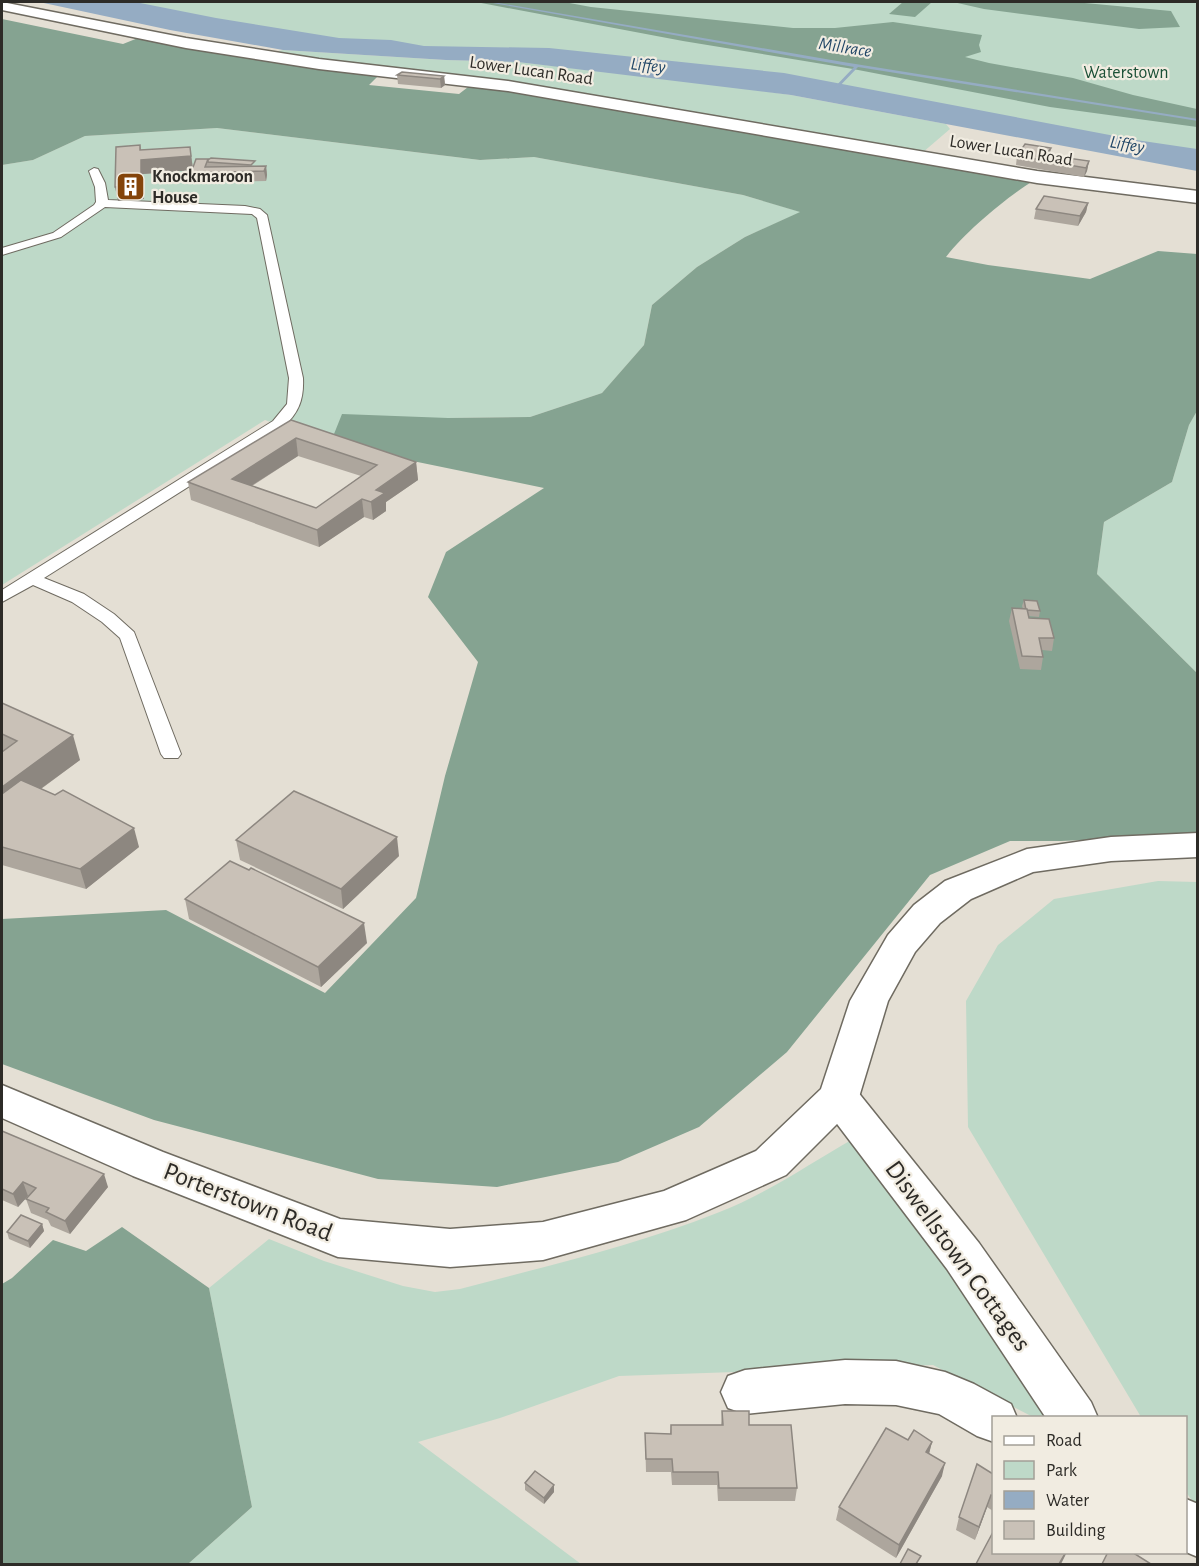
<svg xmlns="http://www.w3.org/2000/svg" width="1199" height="1566" font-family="'Alegreya Sans',sans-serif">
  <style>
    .green { fill: #bed9c8 }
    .forest { fill: #85a391 }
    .water { fill: #95acc3 }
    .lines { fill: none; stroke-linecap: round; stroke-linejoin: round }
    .stream { fill: #95acc3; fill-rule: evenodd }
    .lane-casing { stroke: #6f6b61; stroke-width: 2 }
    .street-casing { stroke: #6f6b61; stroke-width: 3 }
    .secondary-casing { stroke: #6f6b61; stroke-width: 3 }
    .lane { fill: #fff; fill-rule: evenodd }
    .street { fill: #fff; fill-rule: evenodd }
    .secondary { fill: #fff; fill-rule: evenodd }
    .wall { fill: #ada69d; fill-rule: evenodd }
    .shaded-wall { fill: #8d8780 }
    .building { fill: #c9c1b7; stroke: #8d8780; stroke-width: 1.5; fill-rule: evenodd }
    .labels { text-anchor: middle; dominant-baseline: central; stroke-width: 4.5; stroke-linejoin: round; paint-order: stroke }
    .far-water-label { font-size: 18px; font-style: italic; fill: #214667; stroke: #f1ece1 }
    .far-street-label { font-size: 18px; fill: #2d2b27; stroke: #f1ece1 }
    .far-park-label { font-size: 18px; fill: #1b5036; stroke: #f1ece1 }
    .far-poi-label { font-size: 18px; font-weight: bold; fill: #2d2b27; stroke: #f1ece1; text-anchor: start }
    .near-street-label { font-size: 26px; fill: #2d2b27; stroke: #f1ece1 }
  </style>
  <rect width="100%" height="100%" fill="#e4dfd4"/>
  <g class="green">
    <path d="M95,2h1102v155l-363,-65 -441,-42z"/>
    <path d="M283,50l163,10 72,2 164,18 109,15 155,29 4,5 -28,24 -338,-60 -316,-40z"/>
    <path d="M217,128l263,32 54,-3 209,38 58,17 -56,25 -48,30 -45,38 -8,40 -42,48 -72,24 -82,1 -118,26 -65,-24 -263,165v-420l31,-5 52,-24z"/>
    <path d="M1197,411v262l-100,-99 7,-52 68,-40 17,-57z"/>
    <path d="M1158,881l39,1v626l-11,-16v-74l-45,-1 -173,-290 -2,-126 32,-56 56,-46z"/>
    <path d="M853,1139l206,278h-26l-100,-52 -314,11 -119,42 -82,24 163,122h-393l64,-57 -43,-219 60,-49 55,22 79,25 32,6 25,-3c86,-23 174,-43 257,-76 48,-18 92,-49 136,-74z"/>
  </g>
  <g class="forest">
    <path d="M476,2h88l27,5 202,21h42l58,-6 89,13 -3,10 2,7 -16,5 24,6 84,15 60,17 64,14v18l-147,-20 -197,-38 -170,-28z"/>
    <path d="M903,2h29l-17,15 -26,-3z"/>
    <path d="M953,2h121l97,9 9,16 -41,2 -155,-20z"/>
    <path d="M2,19l121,25 15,-6 241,37 -10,10 90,9 13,-10 561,97c-26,16 -69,52 -87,76l42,8 102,14 68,-28 39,3v157l-8,14 -17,57 -68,40 -7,52 100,99v162l-136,6h-51l-80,34 -143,177 -88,75 -81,35 -121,25 -119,-8 -224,-59 -152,-56v-145l164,-9 159,83 91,-95 29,-122 33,-114 -50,-65 18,-45 98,-64 -214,-44 12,-30 106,4 82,-1 72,-24 42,-48 8,-40 45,-38 48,-30 55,-25 -57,-17 -209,-38 -54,3 -263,-32 -132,8 -52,24 -31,5z"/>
    <path d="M122,1227l87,61 43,219 -64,57h-186v-280l10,-6 41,-38 33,11z"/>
  </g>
  <path class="water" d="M39,2h96l81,16 123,20 52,2 33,6 125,2 235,25 352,67 61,9v22l-406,-76 -273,-33 -72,-2 -163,-10 -113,-20z"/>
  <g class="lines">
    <path class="stream" d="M487,2h6l350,60 355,57v2l-340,-54 -24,25 -2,-2 22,-23z"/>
    <defs>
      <path id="lane" d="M94,168l4,1 7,14 3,17 137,6 15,3 7,6 36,163c1,21 -4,35 -20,49l-239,151 40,16 30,20 20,18 47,122 -3,4h-14l-3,-4 -41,-116 -18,-16 -30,-20 -39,-17 -31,17v-12l271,-169 14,-17 2,-26 -32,-160 -5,-4 -147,-7 -44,30 -59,18v-7l51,-15 41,-28 2,-3 -1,-15 -6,-16z"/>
      <g id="street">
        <path d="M839,1081l14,5 126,157 112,159 7,16h-52l-99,-149 -122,-161 -6,-11 6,-11z"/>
        <path d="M845,1360l51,1 49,11 29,12 37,20 6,14h-23v24l-17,-6 -38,-22 -43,-9 -51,-1 -100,10 -17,-6 -7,-16 7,-16 17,-6z"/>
        <path d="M1186,1499l12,5v53l-12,-5z"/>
      </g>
      <g id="secondary">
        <path d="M2,2l184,36 133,21 189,22 529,90 161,20v12l-161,-20 -529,-92 -189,-22 -133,-21 -184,-38z"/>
        <path d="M1198,833v24l-87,4 -78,11 -62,27 -31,24 -25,29 -27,49 -29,96 -6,11 -67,67 -100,45 -143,40 -93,7 -112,-10 -205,-81 -131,-58v-33l161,67 177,67 110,10 93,-7 121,-31 92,-40 65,-62 29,-88 38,-66 26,-30 31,-24 82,-32 84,-12z"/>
      </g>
    </defs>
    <use href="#lane" class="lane-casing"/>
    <use href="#street" class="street-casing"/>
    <use href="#secondary" class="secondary-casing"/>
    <use href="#lane" class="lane"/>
    <use href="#street" class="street"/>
    <use href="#secondary" class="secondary"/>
  </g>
  <g class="wall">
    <path d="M397,75l47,1 1,9 -4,3 -43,-4z"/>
    <path d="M140,145l1,5 49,-3 3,21 15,-8 48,6h10l1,9 -1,6 -73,2 -2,-10 1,-3 -49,4 1,25 -26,2z"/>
    <path d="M1051,148l-1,8 39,5 -2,10 -3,6 -68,-12 1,-9z"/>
    <path d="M1088,203l-2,9 -8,14 -44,-7 2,-10z"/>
    <path d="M291,420l125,42 2,18 -32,22v9l-13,9 -9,-3 -45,30 -128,-47 -3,-18zM298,456l63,20 -45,32 -64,-22z"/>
    <path d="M1024,600l16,11 -1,6 -11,-1 1,2 25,20 -2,13 -10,-1 1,7 -2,13 -21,-1 -11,-48 3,-13 11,1 -1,-3z"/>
    <path d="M2,703l78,57 -39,29 98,58 -53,42 -84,-24z"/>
    <path d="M236,840l163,16 -56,53 -103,-49z"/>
    <path d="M185,899l182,44 -46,44 -132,-68z"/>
    <path d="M2,1131l106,56 -38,47 -19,-8 -3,-6 -17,-7 -5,-14 3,-3h-1l-10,11 -16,-7z"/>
    <path d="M42,1224l2,7 -14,17 -21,-9 -2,-7z"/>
    <path d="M722,1411l27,14 48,63 -2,13h-77l-1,-16h-45l-1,-13h-25l-1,-39 25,1 1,-9h50z"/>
    <path d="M908,1440l24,2 -3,11 13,23 -46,82 -60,-38 3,-13z"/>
    <path d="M993,1474v37l-6,-4 -12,33 -19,-10 3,-13z"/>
    <path d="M525,1483l29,9 -10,12 -19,-14z"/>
  </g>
  <g class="shaded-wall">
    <path d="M444,76l1,9 -4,3 -1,-9z"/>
    <path d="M140,145l2,15 48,-13 3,23 -50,4 1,25 -26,2 -3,-14z"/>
    <path d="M1089,161l-2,10 -3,6 2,-9z"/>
    <path d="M266,166l1,9 -1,6 -2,-10z"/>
    <path d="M1088,203l-2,9 -8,14 2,-10z"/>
    <path d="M296,438l2,18 -63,40 -3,-17z"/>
    <path d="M416,462l2,18 -32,22v9l-13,9 -2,-18 5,-12z"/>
    <path d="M362,499l2,18 -45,30 -2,-17z"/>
    <path d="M73,735l7,25 -78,57v-30z"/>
    <path d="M134,828l5,19 -53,42 -6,-20z"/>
    <path d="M397,837l2,19 -56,53 -2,-20z"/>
    <path d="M364,923l3,20 -46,44 -3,-20z"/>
    <path d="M104,1174l4,13 -38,47 -5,-13z"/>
    <path d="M23,1182l5,14 -10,11 -5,-13z"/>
    <path d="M42,1224l2,7 -14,17 -2,-7z"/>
    <path d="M932,1442l-3,12 -3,-2z"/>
    <path d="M945,1463l-3,13 -46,82 3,-13z"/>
    <path d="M554,1485v7l-10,12v-6z"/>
    <path d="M991,1495l-4,12 -12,33 4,-13z"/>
    <path d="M1066,1552h1l-6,12h-2z"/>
  </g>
  <g class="building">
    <path d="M402,72l42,4 -4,3 -43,-4z"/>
    <path d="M1025,144l26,4 -5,7 43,6 -3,7 -69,-12z"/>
    <path d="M140,145v5l50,-3 1,9 -50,4v25l-26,2 1,-40z"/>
    <path d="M211,158l44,3 -4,4 -43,-3v-2z"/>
    <path d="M196,159h12l-3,8 61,-1 -2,5 -73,2z"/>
    <path d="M1044,196l44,7 -8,13 -44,-7z"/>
    <path d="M291,420l125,42 -40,28 9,3 -14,9 -9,-3 -45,31 -129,-48zM296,438l81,27 -61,43 -84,-29z"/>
    <path d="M1024,600l13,1 3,10 -14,-1z"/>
    <path d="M1012,608l15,1 2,9 20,1 5,19h-15l4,19 -21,-1z"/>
    <path d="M2,703l71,32 -71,52v-35l15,-11 -15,-7z"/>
    <path d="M21,780l34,15 8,-5 71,38 -54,41 -78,-22v-53z"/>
    <path d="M294,791l103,46 -56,52 -105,-49z"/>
    <path d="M230,861l19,9 2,-2 113,55 -46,44 -133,-68z"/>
    <path d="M2,1131l102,43 -39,47 -19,-9 3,-4 -23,-9 10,-11 -13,-6 -10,12 -11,-5z"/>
    <path d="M21,1215l21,9 -14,17 -21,-9z"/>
    <path d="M722,1411h27v14h42l6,63h-78l-1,-16h-45l-1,-13h-26l-1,-26 26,1v-9h52z"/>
    <path d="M886,1428l22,12 6,-10 18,12 -6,10 19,11 -46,82 -60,-38z"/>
    <path d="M977,1464l16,10v22l-2,-1 -12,32 -20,-10z"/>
    <path d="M535,1471l19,14 -10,13 -19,-15z"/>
    <path d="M993,1532v20h73l-7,12h-83z"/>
    <path d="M908,1549l13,7 -5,8h-16z"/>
    <path d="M1108,1552h24l19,12h-49z"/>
  </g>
  <defs>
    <symbol id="building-square" viewBox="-11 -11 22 22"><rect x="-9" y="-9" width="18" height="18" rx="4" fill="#84440a" stroke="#f1ece1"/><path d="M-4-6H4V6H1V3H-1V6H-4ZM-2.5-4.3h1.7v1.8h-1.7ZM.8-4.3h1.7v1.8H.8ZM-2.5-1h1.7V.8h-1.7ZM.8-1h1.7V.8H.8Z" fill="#fff"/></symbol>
  </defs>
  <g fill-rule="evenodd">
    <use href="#building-square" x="114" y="170" width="33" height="33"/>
  </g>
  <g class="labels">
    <g class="far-water-label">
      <text transform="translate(845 48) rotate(9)">Millrace</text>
      <text transform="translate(648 66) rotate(6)">Liffey</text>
      <text transform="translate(1127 145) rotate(10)">Liffey</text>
    </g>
    <g class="far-street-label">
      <text transform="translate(531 71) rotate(8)">Lower Lucan Road</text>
      <text transform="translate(1011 151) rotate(9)">Lower Lucan Road</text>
    </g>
    <g class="far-park-label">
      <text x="1126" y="73">Waterstown</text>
    </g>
    <g class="far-poi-label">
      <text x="152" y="177">Knockmaroon<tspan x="152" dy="21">House</tspan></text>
    </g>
    <g class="near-street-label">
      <text transform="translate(248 1202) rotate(21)">Porterstown Road</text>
      <text transform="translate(958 1256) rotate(54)">Diswellstown Cottages</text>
    </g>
  </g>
  <rect width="1199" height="1566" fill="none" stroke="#2d2b27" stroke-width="6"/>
  <rect x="992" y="1416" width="195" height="138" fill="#f1ece1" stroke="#a39f97" stroke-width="1.5"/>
  <rect x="1004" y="1436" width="30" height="9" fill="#ffffff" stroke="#a39f97" stroke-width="1.5"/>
  <text x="1046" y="1446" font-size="18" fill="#2d2b27">Road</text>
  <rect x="1004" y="1461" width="30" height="18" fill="#bed9c8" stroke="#a39f97" stroke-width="1.5"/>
  <text x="1046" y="1476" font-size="18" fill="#2d2b27">Park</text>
  <rect x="1004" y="1491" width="30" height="18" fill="#95acc3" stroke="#a39f97" stroke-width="1.5"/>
  <text x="1046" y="1506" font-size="18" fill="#2d2b27">Water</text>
  <rect x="1004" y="1521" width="30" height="18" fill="#c9c1b7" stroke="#a39f97" stroke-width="1.5"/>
  <text x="1046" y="1536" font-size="18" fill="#2d2b27">Building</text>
</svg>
